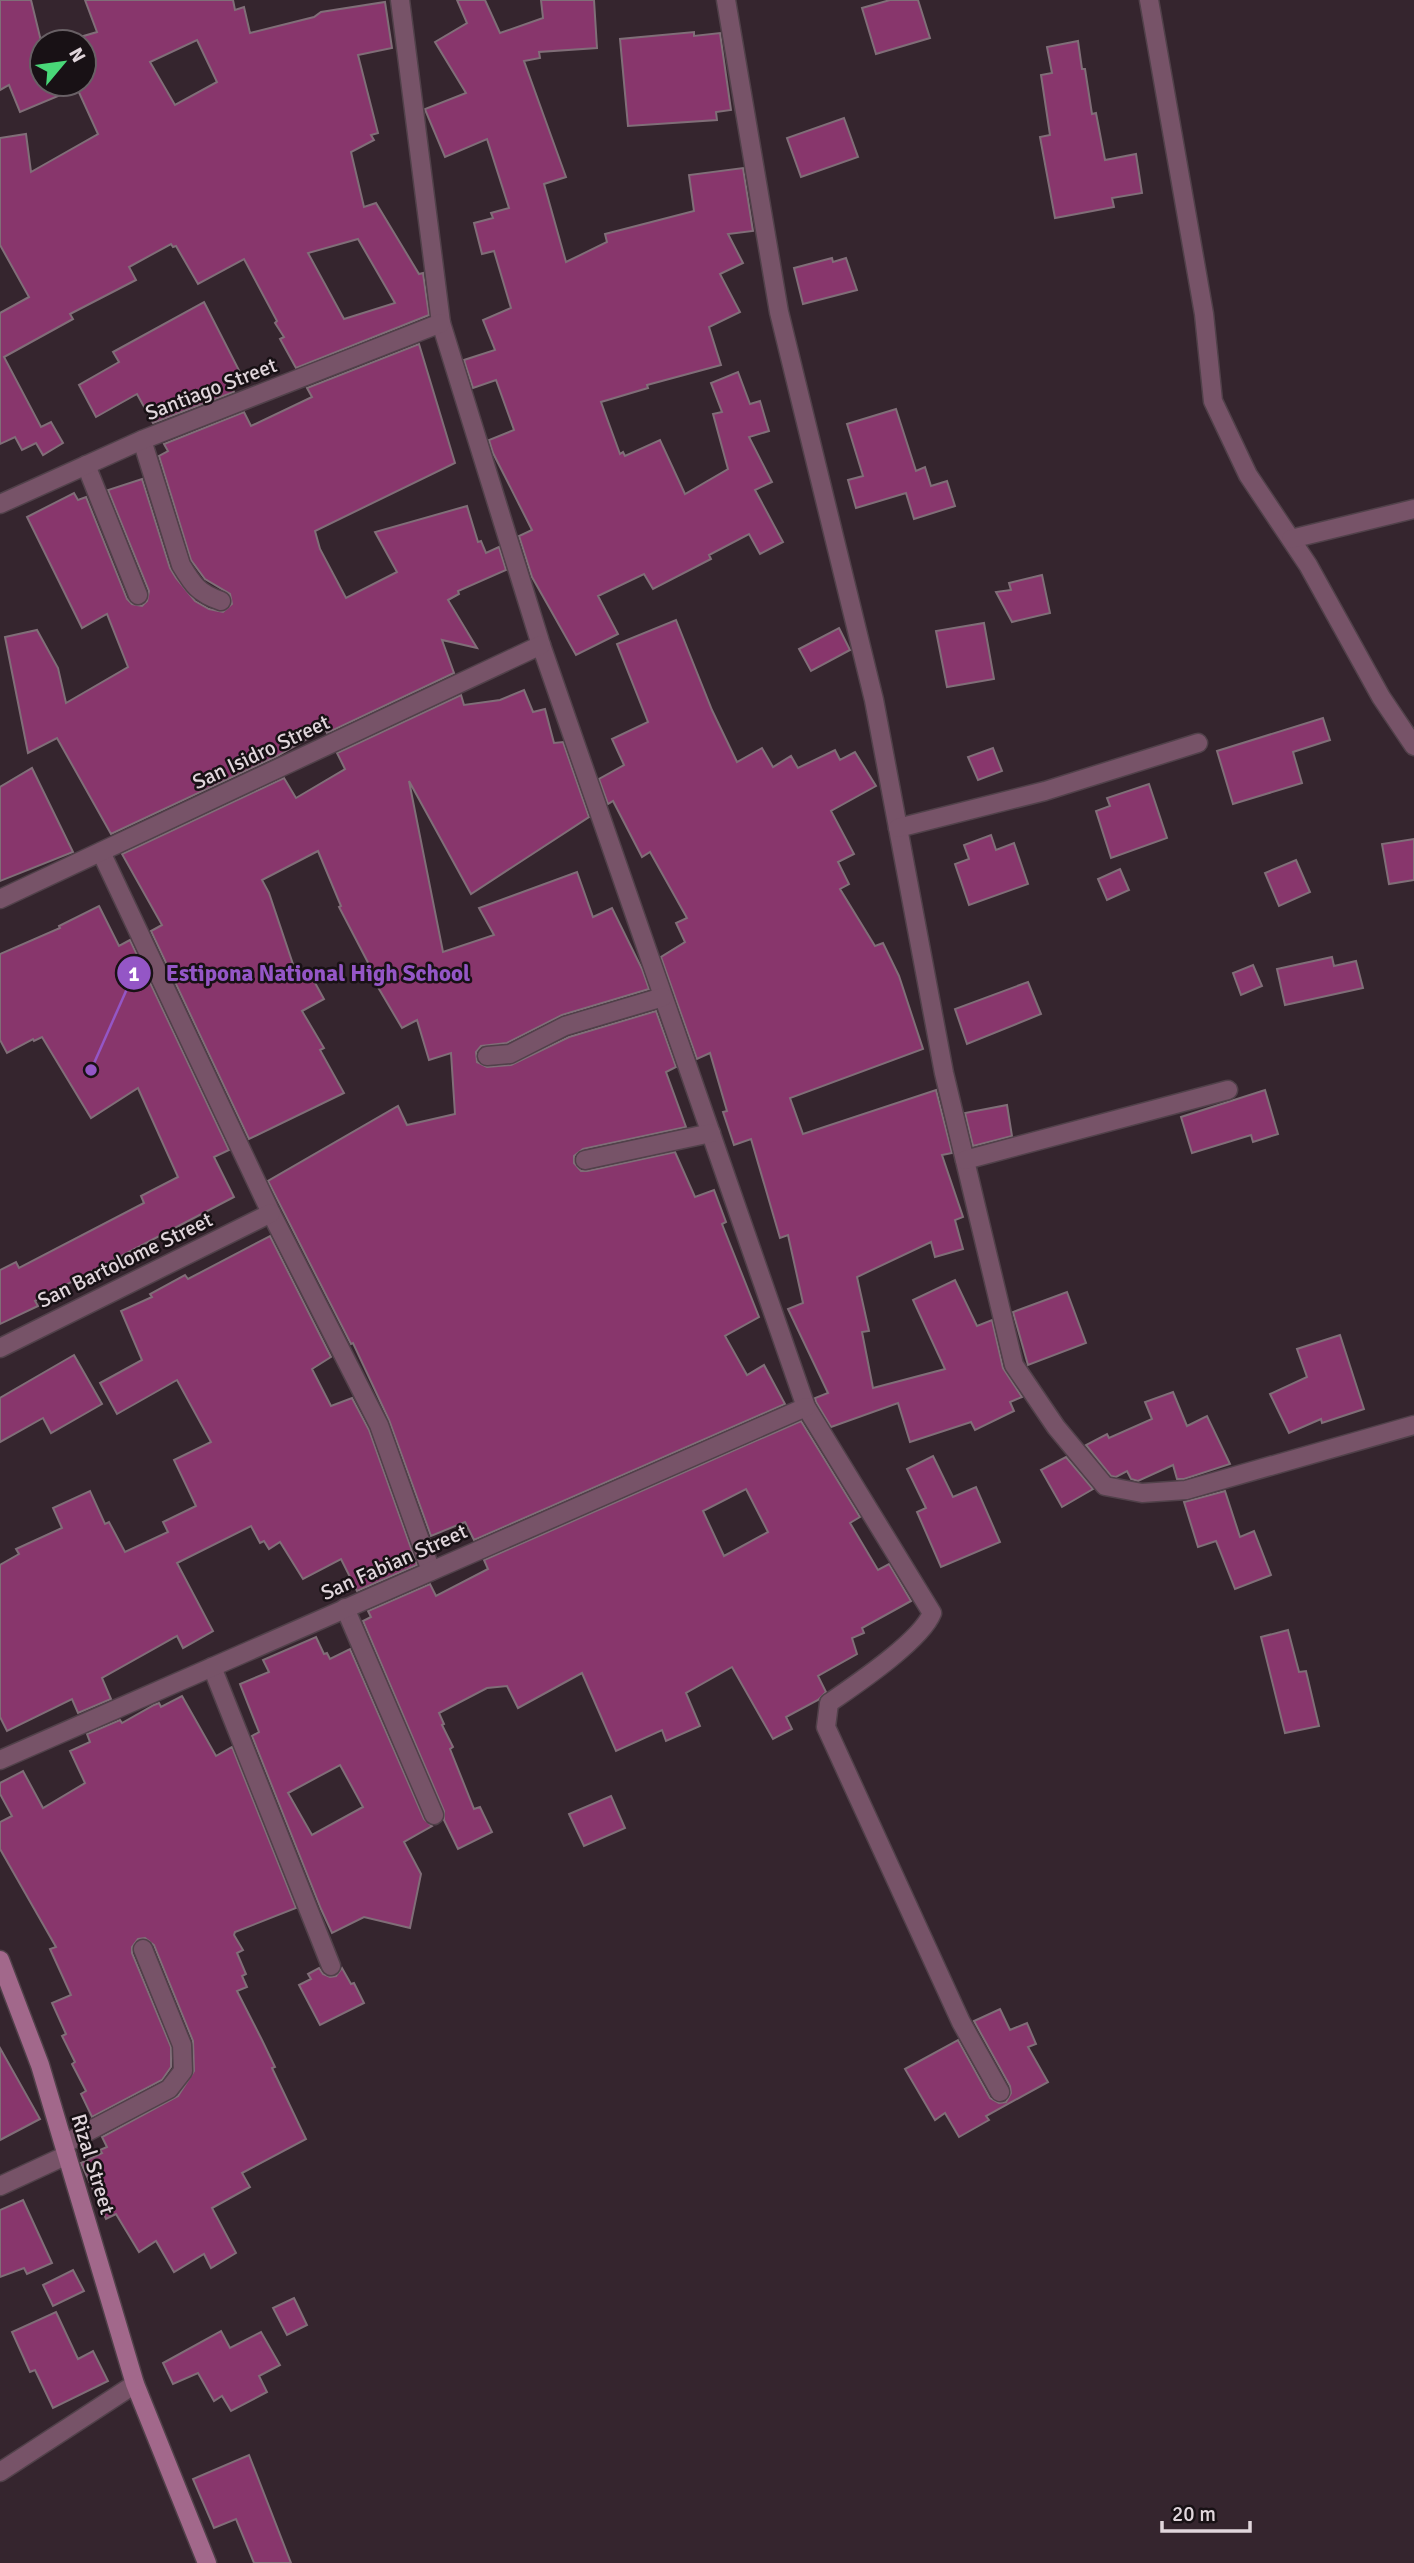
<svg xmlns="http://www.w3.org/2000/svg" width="1414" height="2563" font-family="Signika,sans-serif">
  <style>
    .building { fill: #88366c; stroke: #806e78; stroke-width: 2; fill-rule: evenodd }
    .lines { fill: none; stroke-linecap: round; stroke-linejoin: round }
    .street-casing { stroke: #51414a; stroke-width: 21 }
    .secondary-casing { stroke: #51414a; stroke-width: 21 }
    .street { stroke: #775368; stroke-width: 18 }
    .secondary { stroke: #a2688b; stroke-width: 18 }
    .labels { text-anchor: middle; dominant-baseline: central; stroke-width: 5; stroke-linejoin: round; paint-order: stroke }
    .street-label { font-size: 21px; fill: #e1d6dc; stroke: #181115 }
    .leader { fill: none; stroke: #9456c6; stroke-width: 2.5 }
    .callout-dot { fill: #9456c6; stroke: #181115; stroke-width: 2.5 }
    .mark-label { font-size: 21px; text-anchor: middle; font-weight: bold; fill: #fff }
    .callout-label { font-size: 23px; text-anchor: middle; font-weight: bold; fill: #9456c6; stroke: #181115; stroke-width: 5; stroke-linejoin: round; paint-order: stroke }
  </style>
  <rect width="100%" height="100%" fill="#35252e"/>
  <g class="building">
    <path d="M0,0h31l11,45v39h42v-42h-21l34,-10 -12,-32h148l2,10 9,-3 6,26 64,-16 7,-5 64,-10 7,46 -34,7 20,78 -7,2 3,5 -23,12 13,55 12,-4 43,71 4,-1 6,42 -133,53 -16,-29 4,-2 -9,-14 2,-2 -33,-62 -46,25 -22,-38 -3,1 -2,-3 -42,23 7,13 -66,34 3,5 -69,38 37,70 10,-5 12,21 -20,12 -7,-12 -14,7 -7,-13 -15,7v-131l29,-16 -29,-52v-107l26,-4 5,38 67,-38 -21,-46 -57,24 -11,-27 -9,5zM197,40l20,42 -42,23 -25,-43zM358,239l37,64 -51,16 -36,-66z"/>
    <path d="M457,0h28l15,33 43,-15 -2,-18h53l3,48 -58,4 1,6 -16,3 42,116 -22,7 22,78 41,-20 -2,-8 89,-23 -5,-36 54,-7 10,63 -25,3 15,29 -23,11 20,38 -31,15 12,38 -74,20 1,3 -47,14 19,52 3,-2 2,4 35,-16 25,54 43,-25 -15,-55 9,-2 -11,-29 27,-11 12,32 10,-3 9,30 -20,6 23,45 -17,8 28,52 -23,12 -11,-20 -40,21 2,4 -58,30 -9,-15 -46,22 20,38 -42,21 -44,-78 -13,-41 13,-6 -39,-77 -4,-13 25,-10 -18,-50 -23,8 -9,-28 31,-10 -12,-30 28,-12 -17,-57 -12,3 -8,-31 19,-5 -2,-5 18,-5 -22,-69 -42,18 -19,-45 -1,-3 41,-16 -31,-51 32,-19z"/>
    <path d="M890,0h28l12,38 -54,16 -14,-46z"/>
    <path d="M694,32v4l26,-3 11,77 -15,2 1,8 -89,6 -8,-87z"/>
    <path d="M1078,41l4,28h3l7,45 4,-1 9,47 31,-6 6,39 -30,5 2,9 -59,11 -15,-81 10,-2 -9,-60 11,-2 -5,-26z"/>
    <path d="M844,118l14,39 -57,20 -14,-39z"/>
    <path d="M832,258l1,4 13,-4 11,32 -54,14 -9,-36z"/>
    <path d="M204,302l40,78 -12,7 2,5 -81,31 -16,-29 -41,23 -17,-32 40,-23 -6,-10z"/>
    <path d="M419,344l36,119 -140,68 5,18 26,49 51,-26 -22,-40 92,-26 11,36 3,-1 5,12 13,-6 7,23 -48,21 1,3 -11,6 29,48 -35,-8 12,33 -127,60 -2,-4 -48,27 -166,78 -54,-96 -29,15 -23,-116 32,-7 21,38 8,35 62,-36 -21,-53 -25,14 -55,-111 47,-24 4,7 8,-3 41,102 5,5 10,2 5,-5 2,-10 -41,-101 34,-11 28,89 6,10 19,23 14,8 14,3 9,-8 -2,-10 -25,-15 -14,-19 -32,-104 9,-5 -4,-7 80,-32 7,14 61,-29 -5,-9z"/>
    <path d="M896,409l20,62 9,-4 6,19 16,-5 8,25 -41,13 -8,-26 -50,15 -8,-28 15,-4 -16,-52z"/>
    <path d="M1042,575l8,38 -38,9 -16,-30 15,-2 -2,-7z"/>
    <path d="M676,620l36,90 25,52 25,-14 11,19 18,-11 7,12 37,-18 5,10 15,-8 21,34 -45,25 23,43 -16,8 11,22 -9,5 35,57 8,-3 16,33 24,73 -133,49 13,36 133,-44 16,63 -10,2 21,62 -8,3 8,29 -28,8 -4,-15 -74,35 12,54 -7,1 11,56 72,-19 -32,-69 42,-20 22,46 15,-6 11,48 19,29 -12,5 4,9 -39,19 -4,-8 -61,20 -12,-39 -67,24 -15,-25 -1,-4 13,-5 -40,-84 15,-6 -15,-68 -8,3 -29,-99 -17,6 -11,-33 4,-1 -17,-58 -13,6 -36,-102 24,-15 -9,-19 11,-5 -37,-66 -8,5 -29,-56 -5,3 -9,-25 25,-14 -12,-26 36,-17 -31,-78z"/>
    <path d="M984,623l10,56 -47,8 -11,-56z"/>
    <path d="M839,628l11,22 -39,21 -12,-22z"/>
    <path d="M524,690l9,22 12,-3 9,34 9,-1 26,75 -118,77 -62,-113 34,171 51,-17 -15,-27 98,-36 16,45 19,-9 30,61 7,20 -87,26 -55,28 -26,3 -5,6 1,10 10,5 24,-2 58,-28 87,-26 20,56 -10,5 20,55 -103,22 -9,7v7l7,8h6l88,-19 20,45 19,-7 12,32 -4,2 37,93 -34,19 22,39 17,-10 21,39 -311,136 -9,-18 -34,14 -42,-116 -36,-77 -2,1 -83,-163 130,-75 9,19 48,-11 -4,-61 -22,7 -12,-40 -15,8 -30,-51 3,-1 -36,-69 2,-1 -23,-55 -56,29 7,13 29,86 11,-7 15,27 -22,12 22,37 -4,2 24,43 -95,46 -98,-208 11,-6 -40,-71 162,-76 12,20 49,-29 -8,-16 124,-58 3,10 36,-5z"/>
    <path d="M1323,718l7,22 -37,12 9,31 -69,21 -16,-53z"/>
    <path d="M993,748l9,23 -24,9 -10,-23z"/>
    <path d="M32,768l41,84 -73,29v-94z"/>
    <path d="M1149,784l18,54 -56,20 -15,-47 14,-5 -3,-8z"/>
    <path d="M991,835l5,15 18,-7 14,41 -59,21 -14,-41 14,-5 -5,-14z"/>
    <path d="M1414,839v41l-25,4 -7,-40z"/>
    <path d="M1296,860l14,32 -31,14 -14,-33z"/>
    <path d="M1120,869l9,21 -22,10 -9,-21z"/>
    <path d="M99,906l20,40 11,-6 99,210 -15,7 20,40 -199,104 3,5 -38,18v-54l16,-8 3,6 125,-65 -3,-7 37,-19 -40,-89 -47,30 -49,-81 -8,4 -1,-2 -26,14 -7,-13v-86l60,-26 -1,-2z"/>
    <path d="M1332,957l2,9 22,-5 7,27 -78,17 -8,-36z"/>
    <path d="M1253,965l9,21 -21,9 -8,-22z"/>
    <path d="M1028,982l13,32 -74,30 -12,-35z"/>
    <path d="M1265,1090l13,44 -25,8 -2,-7 -59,18 -11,-36z"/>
    <path d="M1007,1105l5,31 -39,10 -8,-33z"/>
    <path d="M270,1236l61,121 -19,12 19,37 21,-8 17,32 48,135 -60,26 -16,-32 -38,20 -23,-37 -11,7 -5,-8 -4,2 -9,-17 -74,37 36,68 -30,17 -6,-12 -75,42 9,21 -33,14 -6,-14 -65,32 -7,-14v-152l19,-11 -3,-5 46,-21 -9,-20 37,-17 15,33 4,-2 16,30 43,-20 -5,-10 33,-16 -22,-46 37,-18 -34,-62 -60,34 -17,-31 42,-23 -21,-49 31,-14 -2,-3 35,-19 3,4z"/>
    <path d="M1067,1292l19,51 -58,22 -15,-53z"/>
    <path d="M1340,1335l24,74 -42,14 -1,-4 -32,14 -19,-39 37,-17 -10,-28z"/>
    <path d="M74,1355l28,49 -51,29 -8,-15 -43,24v-44z"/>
    <path d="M1173,1392l14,34 20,-10 23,48 -46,15h-7l-4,-14 -35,16 -7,-2 -4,-8 -11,6 -5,-1 -25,-31 21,-11 2,4 43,-19 -7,-17z"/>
    <path d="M801,1421l59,96 -10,6 28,47 11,-6 22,37 -49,27 2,5 -12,5 5,16 -39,22 8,16 -8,8 -32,17 6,12 -19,10 -41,-72 -46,26 14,33 -34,15 -4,-11 -46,21 -34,-78 -64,35 -11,-22 -20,2 -48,25 5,11 -2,1 11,22 -3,2 24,60 6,-2 12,25 -34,17 -14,-29v-9l-81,-190 8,-4 -3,-6 62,-27 6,12 52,-27 -4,-9zM746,1489l22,43 -44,24 -21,-45z"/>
    <path d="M933,1456l20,41 23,-10 24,55 -59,25 -24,-55 9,-4 -19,-39z"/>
    <path d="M1066,1457l27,32 -31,18 -21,-37z"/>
    <path d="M1225,1491l15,46 14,-6 17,44 -36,14 -19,-48 -18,6 -14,-45z"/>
    <path d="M1288,1630l11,42 7,-1 13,55 -34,7 -24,-96z"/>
    <path d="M316,1637l8,17 3,-1 3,6 20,-10 74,170 8,7 -28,16 17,32 -11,54 -46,-11 -32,16 -11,-24 -69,-173 7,-4 -19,-48 29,-12 -6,-12zM340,1765l23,42 -51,28 -24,-42z"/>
    <path d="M182,1696l34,60 16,-9 64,161 -61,24 -1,3 9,15 -6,3 9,21 -4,2 5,11 -10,4 25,49 13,27 -3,1 34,71 -64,34 8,14 -38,21 24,45 -25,15 -7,-14 -30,18 -18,-31 -17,11 -23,-38 -10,5 -25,-56 21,-10 -2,-3 7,-3 -5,-10 76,-41 16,-25 -1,-30 -39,-96 -9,-7 -7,1 -6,8v6l39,94v20l-9,13 -70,37 -11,-23 5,-3 -14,-27 3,-2 -13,-26 4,-2 -14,-31 19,-8 -21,-46 6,-2 -56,-98v-27l12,-6 -12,-22v-11l23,-12 20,37 42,-25 -15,-32 20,-9 -3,-8 33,-14 2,3 32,-18 5,-2 2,4z"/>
    <path d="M611,1796l14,32 -41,18 -15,-32z"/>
    <path d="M319,1968l4,6 7,3 6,-1 6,-8 9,16 3,-1 10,20 -44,22 -21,-40 12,-6 -3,-5z"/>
    <path d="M1000,2009l10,21 17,-7 9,21 -8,3 20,35 -62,34 3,4 -30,17 -14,-24 -10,7 -30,-51 53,-29 32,58 9,5 7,-1 5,-9 -1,-7 -36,-65z"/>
    <path d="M0,2048l40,71 -40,21z"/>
    <path d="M23,2200l29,63 -25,11 -3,-6 -24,9v-67z"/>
    <path d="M73,2270l11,21 -31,15 -10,-21z"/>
    <path d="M294,2298l13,27 -20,10 -14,-27z"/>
    <path d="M56,2312l22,47 15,-8 15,30 -55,27 -18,-38 -5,2 -18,-40z"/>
    <path d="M221,2331l9,17 31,-16 19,33 -21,11 8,16 -36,19 -9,-15 -8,5 -16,-28 -25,11 -10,-21z"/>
    <path d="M249,2455l42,108h-37l-18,-44 -22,9 -21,-49z"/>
  </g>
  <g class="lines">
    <defs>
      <g id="street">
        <path d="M400,0l41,323 100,322 265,762 126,206c-11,28 -77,72 -103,90l-3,24 135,295 39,70"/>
        <path d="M726,0l53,312 95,388 70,373 70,292 42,62 49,59 37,7 44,-3 228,-65"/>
        <path d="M1149,0l55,314 9,87 35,74 60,90 73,132 33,49"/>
        <path d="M142,440l39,125c12,20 17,28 40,36"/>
        <path d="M86,465l52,130"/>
        <path d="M0,504l142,-64 299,-117"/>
        <path d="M1291,539l123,-30"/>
        <path d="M898,828l147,-37 153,-48"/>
        <path d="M101,852l170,361 108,212 52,146"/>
        <path d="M0,899l541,-254"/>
        <path d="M487,1056l23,-2 55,-28 98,-29"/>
        <path d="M585,1160l126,-27"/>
        <path d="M965,1160l263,-70"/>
        <path d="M0,1348l271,-135"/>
        <path d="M345,1608l89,207"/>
        <path d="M212,1667l119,299"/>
        <path d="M0,1760l806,-353"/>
        <path d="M64,2144l105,-55 14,-18 -1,-26 -39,-96"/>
        <path d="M0,2186l67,-31"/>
        <path d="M0,2472l135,-88"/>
      </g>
      <path id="secondary" d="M0,1960l40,105 95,319 72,179"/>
    </defs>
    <use href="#street" class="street-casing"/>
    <use href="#secondary" class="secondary-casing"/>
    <use href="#street" class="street"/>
    <use href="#secondary" class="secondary"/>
  </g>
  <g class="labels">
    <g class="street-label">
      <text transform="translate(211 389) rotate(-21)">Santiago Street</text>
      <text transform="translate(261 752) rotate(-25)">San Isidro Street</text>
      <text transform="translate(125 1260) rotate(-26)">San Bartolome Street</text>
      <text transform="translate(394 1562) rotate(-24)">San Fabian Street</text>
      <text transform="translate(93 2164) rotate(73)">Rizal Street</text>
    </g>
  </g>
  <path class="leader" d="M91 1070L134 973"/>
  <g class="callout-dot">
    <circle cx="91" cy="1070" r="7"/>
    <circle cx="134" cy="973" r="18"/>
  </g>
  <g class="mark-label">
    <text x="134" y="981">1</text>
  </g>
  <g class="callout-label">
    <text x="318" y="981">Estipona National High School</text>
  </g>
  <g transform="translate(63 63) rotate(61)"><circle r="33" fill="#181115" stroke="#686065" stroke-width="2"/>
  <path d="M0-5L12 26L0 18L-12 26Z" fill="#49d778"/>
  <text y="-10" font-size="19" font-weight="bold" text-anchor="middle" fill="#e1d6dc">N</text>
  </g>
  <path d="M1162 2521v10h88v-10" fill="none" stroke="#e1d6dc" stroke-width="3.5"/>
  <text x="1172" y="2521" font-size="21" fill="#e1d6dc" stroke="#181115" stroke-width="5" paint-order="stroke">20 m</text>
</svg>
